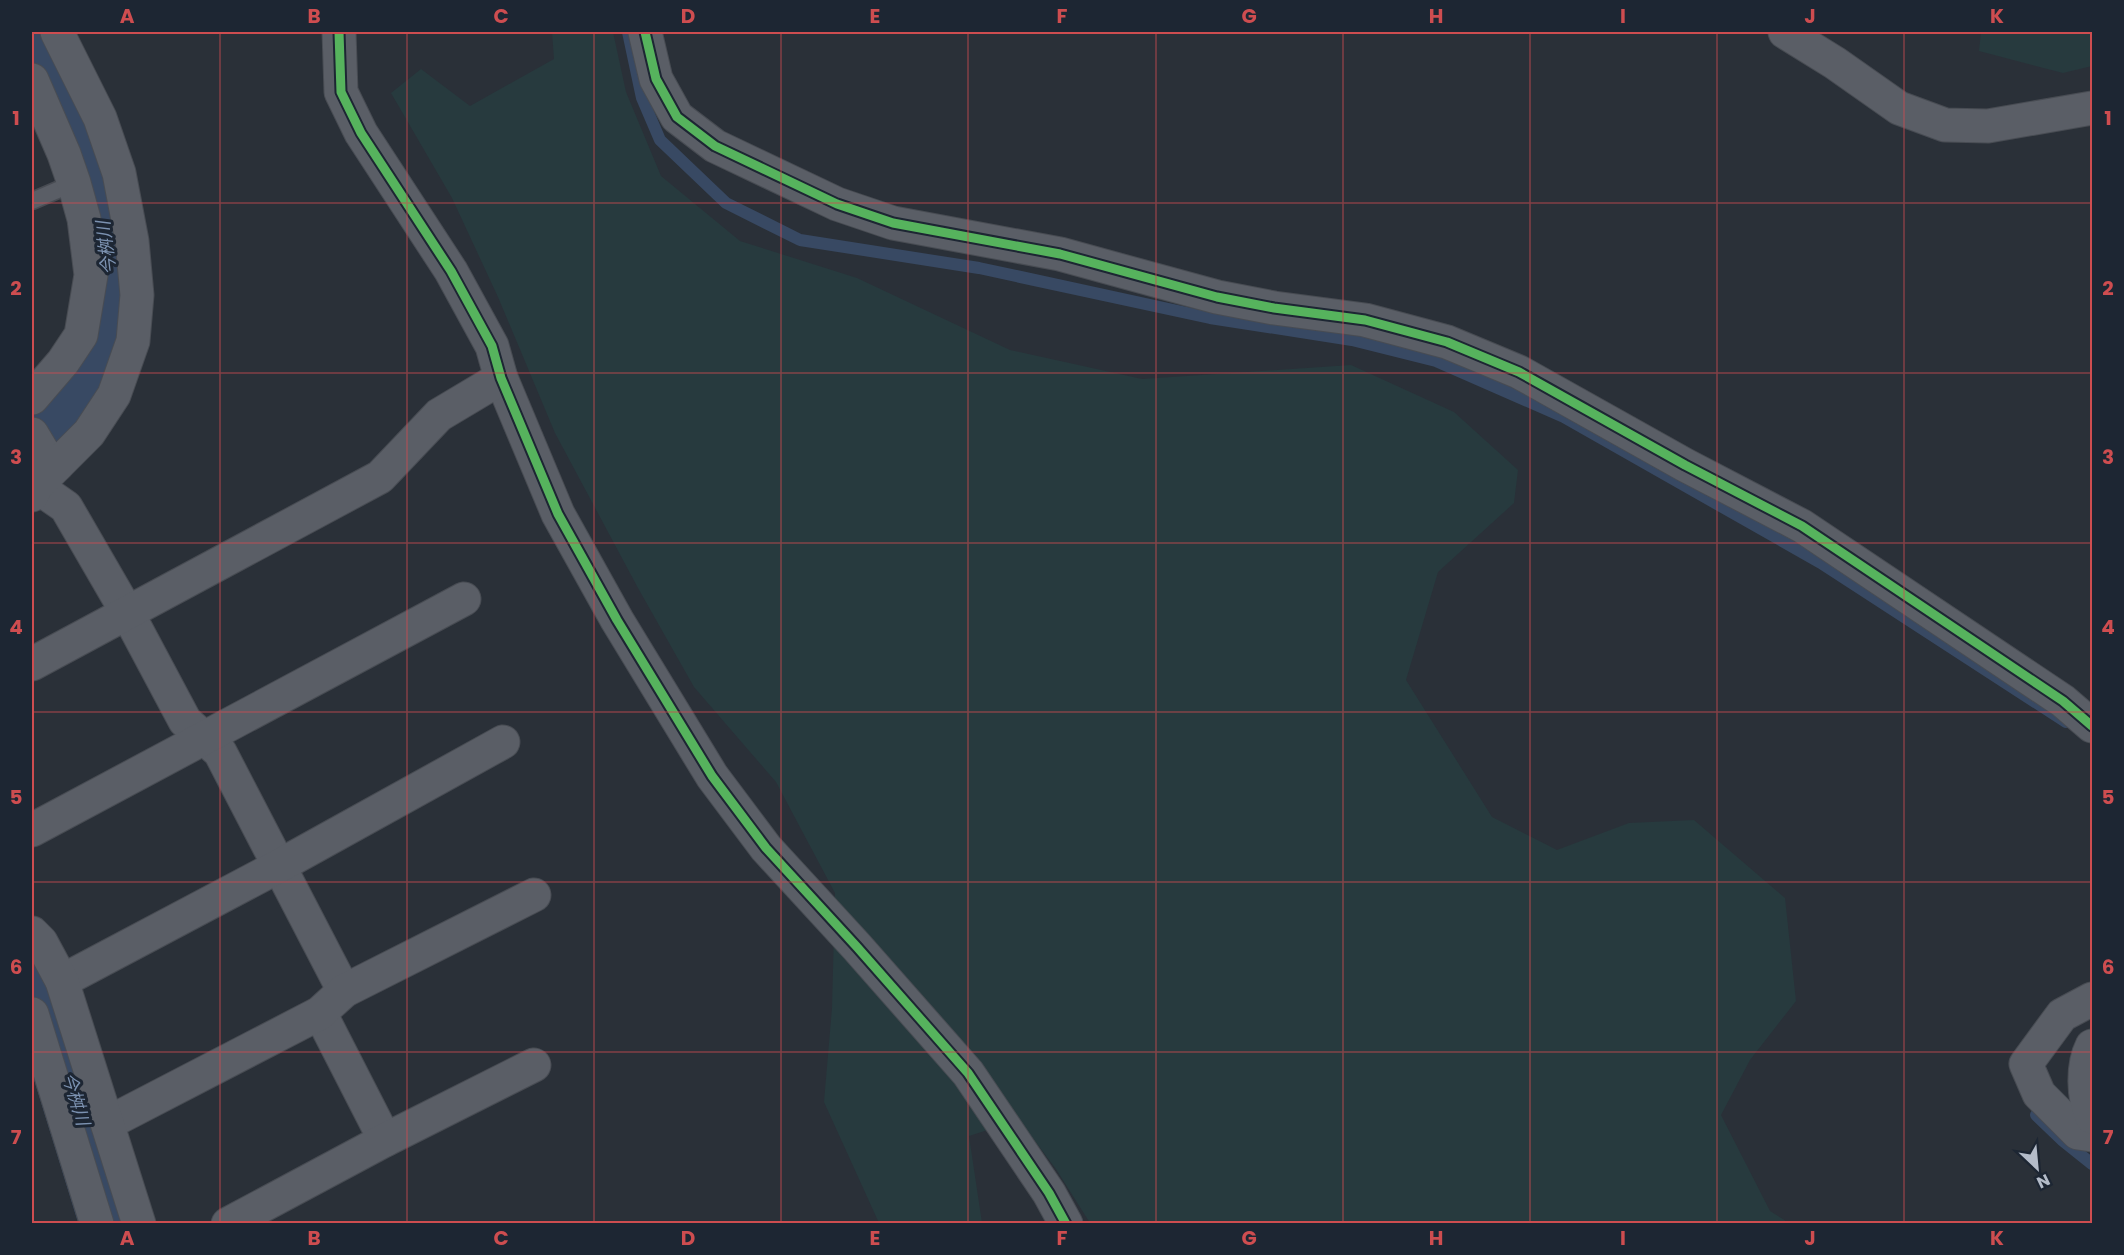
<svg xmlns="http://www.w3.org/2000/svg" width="2124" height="1255" font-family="Poppins,'Noto Sans JP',sans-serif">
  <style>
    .green { fill: #273a3e }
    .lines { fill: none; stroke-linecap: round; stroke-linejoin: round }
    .stream { stroke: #384963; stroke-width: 12 }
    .river { stroke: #384963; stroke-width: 68 }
    .service-casing { stroke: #484c53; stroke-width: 19 }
    .minor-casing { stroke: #484c53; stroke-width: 35 }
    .tertiary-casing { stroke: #484c53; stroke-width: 35 }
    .service { stroke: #5a5e66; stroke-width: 16 }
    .minor { stroke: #5a5e66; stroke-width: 33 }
    .tertiary { stroke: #5a5e66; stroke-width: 33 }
    .cycleway-casing { stroke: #1d2633; stroke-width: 13 }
    .cycleway { stroke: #56b35d; stroke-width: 9 }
    .grid { fill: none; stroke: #ce4d50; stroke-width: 1.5; stroke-opacity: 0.55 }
    .labels { text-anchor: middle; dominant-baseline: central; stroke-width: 6; stroke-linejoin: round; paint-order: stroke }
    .water-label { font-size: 18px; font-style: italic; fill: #7c92b1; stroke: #1d2633 }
    .neatline { fill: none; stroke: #ce4d50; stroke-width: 2 }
    .grid-label { font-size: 20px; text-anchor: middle; font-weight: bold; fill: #ce4d50 }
  </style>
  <rect width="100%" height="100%" fill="#2a3038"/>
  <g class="green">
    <path d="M552,32h61l13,60 35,84 79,65 117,37 153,72 132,29 209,-14 103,47 64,58 -4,33 -76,69 -32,108 86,137 65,33 72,-27 65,-3 91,78 11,103 -46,59 -29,55 49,96 19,12h-699l-34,-54 -37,-49 -50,16 13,87h-103l-55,-121 8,-94 3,-115 -59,-111 -82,-95 -56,-99 -83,-155 -57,-136 -46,-99 -61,-105 30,-24 49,37 84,-47z"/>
    <path d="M1981,32h111v34l-29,7 -84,-22z"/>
  </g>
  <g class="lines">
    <g class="stream">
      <path d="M628,32l14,66 18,42 66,63 74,37 179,28 231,50 142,22 84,21 128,56 257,146 245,159"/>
      <path d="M2036,1115l26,25 30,24"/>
    </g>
    <g class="river">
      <path d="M32,36l42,91 25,69 12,75 -6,68 -18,50 -25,34 -30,25"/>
      <path d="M32,976l22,53 60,195"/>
    </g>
    <defs>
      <path id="service" d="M32,201l42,-18"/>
      <g id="minor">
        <path d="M339,32l2,60 20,41 90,138 41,75 9,32 57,136 59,106 95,156 54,72 91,99 111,126 81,120 17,31"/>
        <path d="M645,32l11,47 21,38 38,29 122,58 56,19 167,31 157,43 57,11 91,12 82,22 72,30 166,93 117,61 261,175 29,25"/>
        <path d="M1785,32l50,31 64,45 46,17 43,1 104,-18"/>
        <path d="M32,80l32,74 10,29 10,36 7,56 -10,60 -18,27 -31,36"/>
        <path d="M32,434l12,20 13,11"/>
        <path d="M36,486l30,21 62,107 57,107 35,31 124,239"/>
        <path d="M32,664l348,-187 59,-62 62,-37"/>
        <path d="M32,830l432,-231"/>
        <path d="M62,981l217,-115 224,-124"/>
        <path d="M2092,999l-30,16 -36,49 13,30 39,39 14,2"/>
        <path d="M320,1013l65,127"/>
        <path d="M32,1014l65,210"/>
        <path d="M2092,1046c-10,20 -9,50 0,71"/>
        <path d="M108,1123l212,-110 24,-22 190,-96"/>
        <path d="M228,1224l157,-84 149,-75"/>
      </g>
      <g id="tertiary">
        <path d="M32,495l4,-9 53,-53 25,-38 19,-54 4,-46 -5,-54 -13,-68 -19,-55 -43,-86"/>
        <path d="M32,933l9,9 21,39 77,243"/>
      </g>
    </defs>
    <use href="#service" class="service-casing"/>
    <use href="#minor" class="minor-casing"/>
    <use href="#tertiary" class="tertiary-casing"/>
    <use href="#service" class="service"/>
    <use href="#minor" class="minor"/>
    <use href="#tertiary" class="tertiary"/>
    <defs>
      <g id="cycleway">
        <path d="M339,32l2,60 20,41 90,138 41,75 9,32 57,136 59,106 95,156 54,72 91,99 111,126 81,120 17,31"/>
        <path d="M645,32l11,47 21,38 38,29 122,58 56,19 167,31 157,43 57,11 91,12 82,22 72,30 166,93 117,61 261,175 29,25"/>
      </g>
    </defs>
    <use href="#cycleway" class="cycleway-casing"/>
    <use href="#cycleway" class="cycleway"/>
  </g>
  <path class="grid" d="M220,32v1192M407,32v1192M594,32v1192M781,32v1192M968,32v1192M1156,32v1192M1343,32v1192M1530,32v1192M1717,32v1192M1904,32v1192M32,203h2060M32,373h2060M32,543h2060M32,712h2060M32,882h2060M32,1052h2060"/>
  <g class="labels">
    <g class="water-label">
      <text transform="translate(106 248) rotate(-97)">今桝川</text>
      <text transform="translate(76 1099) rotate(73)">今桝川</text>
    </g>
  </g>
  <rect width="2124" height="1255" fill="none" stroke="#1d2633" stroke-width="66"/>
  <g transform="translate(2037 1168) rotate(154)" stroke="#1d2633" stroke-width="4.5" paint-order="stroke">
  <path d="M0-4.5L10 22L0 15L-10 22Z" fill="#b4bcc9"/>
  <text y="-9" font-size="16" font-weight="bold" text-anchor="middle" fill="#b4bcc9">N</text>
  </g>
  <rect x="33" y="33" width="2058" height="1189" class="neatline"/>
  <g class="grid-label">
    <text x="127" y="23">A</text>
    <text x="314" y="23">B</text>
    <text x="501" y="23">C</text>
    <text x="688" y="23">D</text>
    <text x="875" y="23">E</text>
    <text x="1062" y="23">F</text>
    <text x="1249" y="23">G</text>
    <text x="1436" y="23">H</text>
    <text x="1623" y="23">I</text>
    <text x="1810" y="23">J</text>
    <text x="1997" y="23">K</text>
    <text x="16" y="125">1</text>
    <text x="2108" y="125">1</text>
    <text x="16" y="295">2</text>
    <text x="2108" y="295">2</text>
    <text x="16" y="464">3</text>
    <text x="2108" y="464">3</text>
    <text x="16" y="634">4</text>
    <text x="2108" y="634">4</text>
    <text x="16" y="804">5</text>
    <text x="2108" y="804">5</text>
    <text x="16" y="974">6</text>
    <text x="2108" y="974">6</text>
    <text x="16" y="1144">7</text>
    <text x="2108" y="1144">7</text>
    <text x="127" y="1245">A</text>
    <text x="314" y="1245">B</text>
    <text x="501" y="1245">C</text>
    <text x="688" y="1245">D</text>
    <text x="875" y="1245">E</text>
    <text x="1062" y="1245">F</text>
    <text x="1249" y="1245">G</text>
    <text x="1436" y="1245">H</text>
    <text x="1623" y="1245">I</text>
    <text x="1810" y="1245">J</text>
    <text x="1997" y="1245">K</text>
  </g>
</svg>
